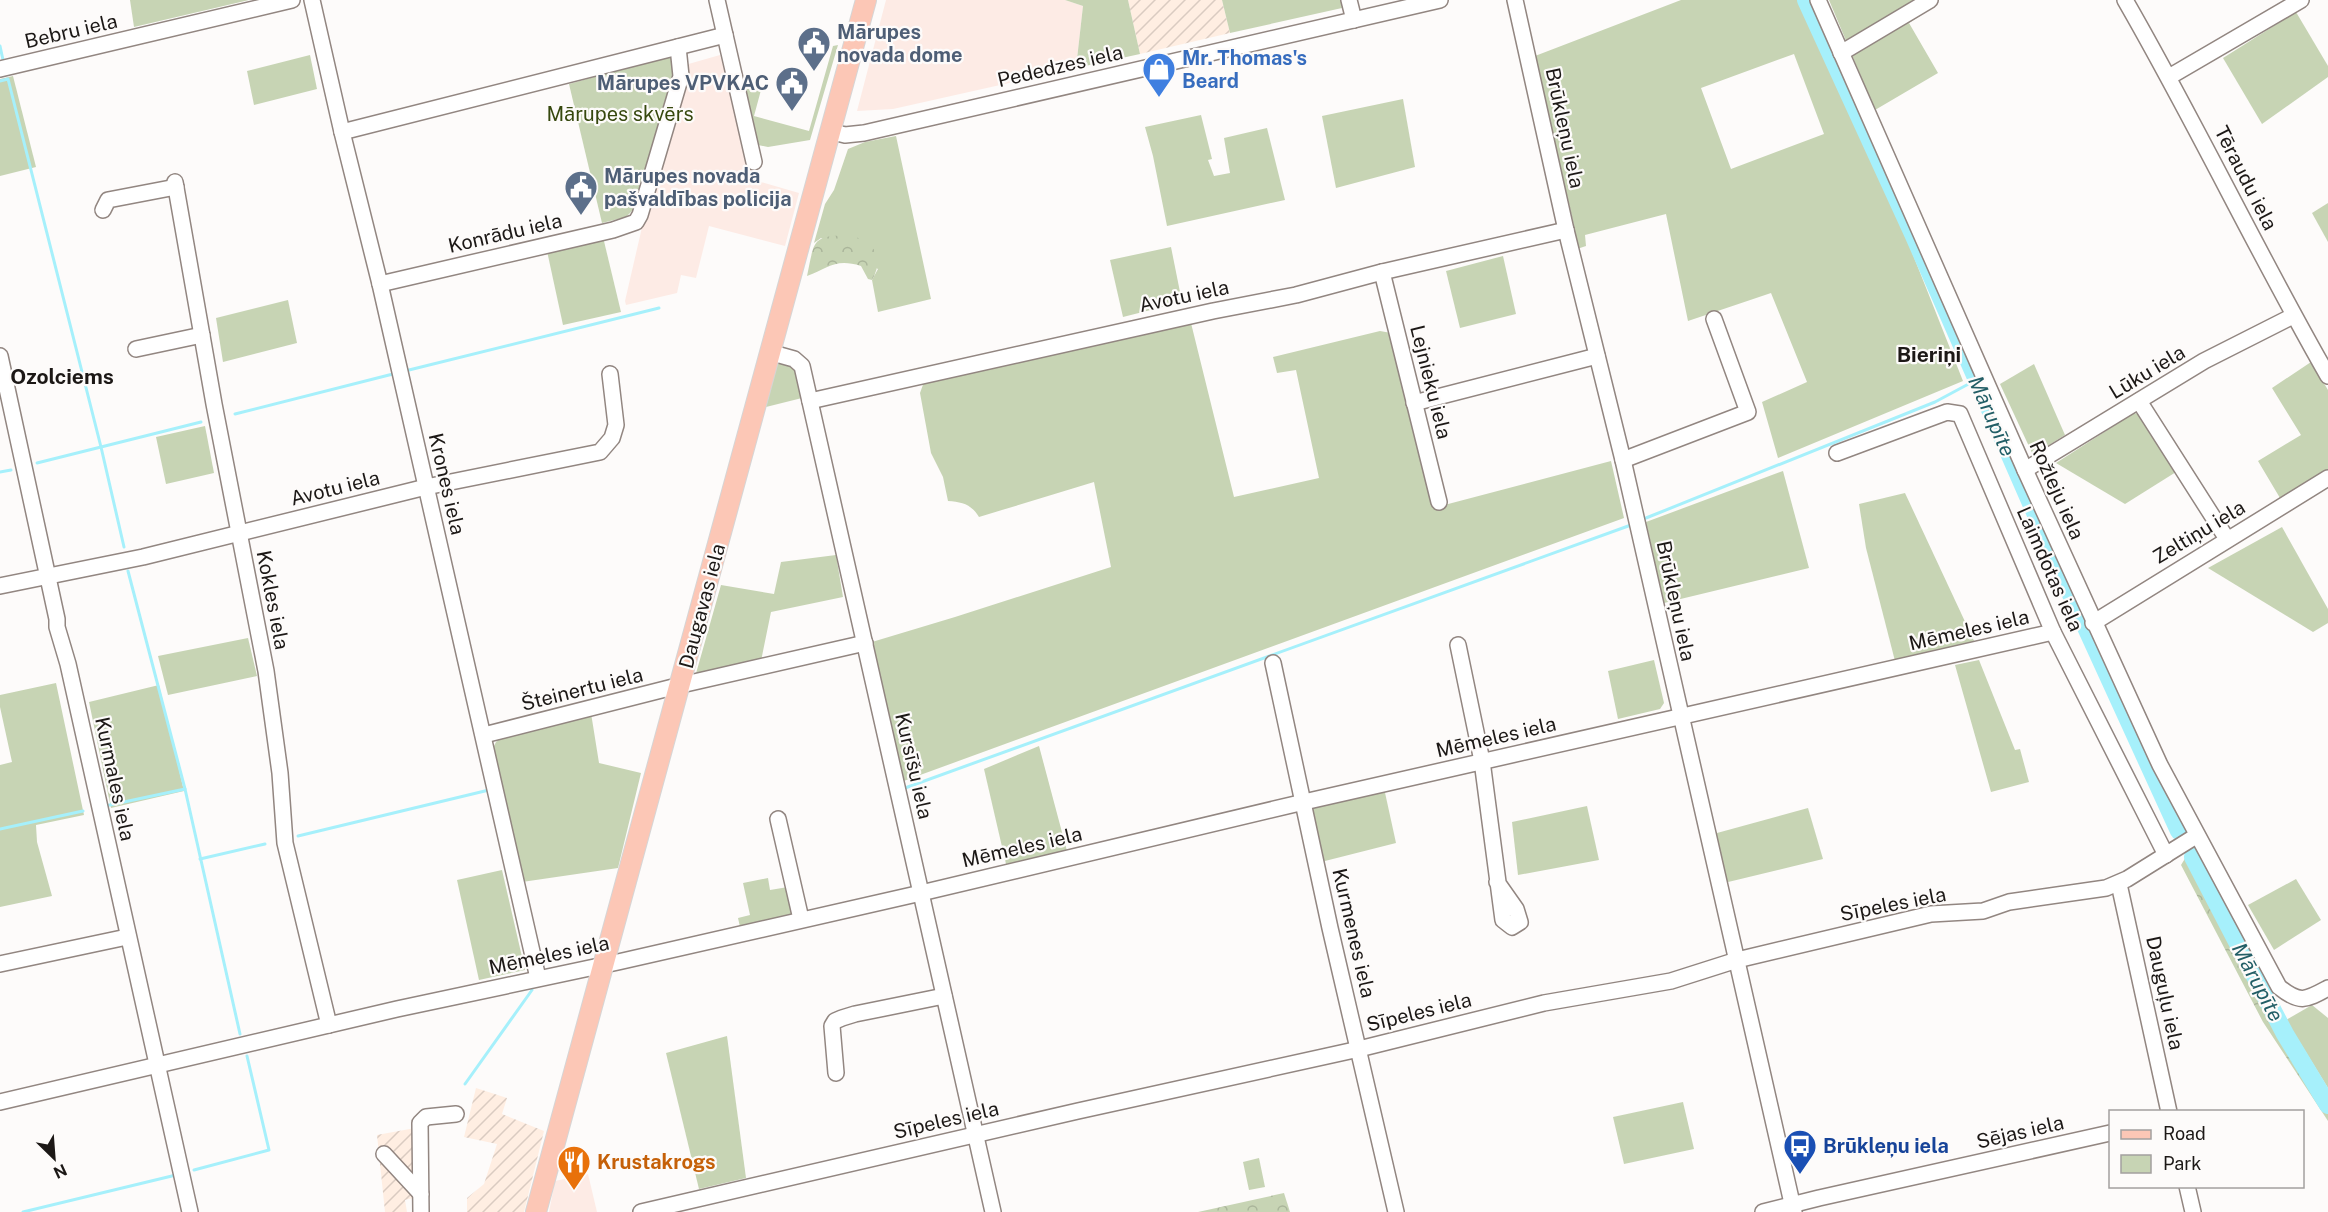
<svg xmlns="http://www.w3.org/2000/svg" width="2328" height="1212" font-family="'Public Sans',sans-serif">
  <style>
    .built { fill: #fdebe5 }
    .industrial { fill: url(#industrial-furrows) }
    .green { fill: #c7d4b4; fill-rule: evenodd }
    .forest { fill: url(#forest-crowns) }
    .lines { fill: none; stroke-linecap: round; stroke-linejoin: round }
    .stream { stroke: #a6f0fb; stroke-width: 3 }
    .river { stroke: #a6f0fb; stroke-width: 18 }
    .minor-casing { stroke: #928681; stroke-width: 18 }
    .major-casing { stroke: #d6d5d5; stroke-width: 22 }
    .minor { stroke: #fff; stroke-width: 15 }
    .major { stroke: #fcc7b6; stroke-width: 20 }
    .labels { text-anchor: middle; dominant-baseline: central; stroke-width: 4.5; stroke-linejoin: round; paint-order: stroke }
    .street-label { font-size: 20px; fill: #1c1816; stroke: #fdfbfa }
    .service-label { font-size: 20px; font-weight: bold; fill: #4e5e75; stroke: #fdfbfa; text-anchor: start }
    .shop-label { font-size: 20px; font-weight: bold; fill: #366cbe; stroke: #fdfbfa; text-anchor: start }
    .park-label { font-size: 20px; fill: #36480e; stroke: #fdfbfa }
    .transit-label { font-size: 20px; font-weight: bold; fill: #164399; stroke: #fdfbfa; text-anchor: start }
    .food-label { font-size: 20px; font-weight: bold; fill: #c56008; stroke: #fdfbfa; text-anchor: start }
    .neighbourhood-label { font-size: 21px; font-weight: bold; fill: #1c1816; stroke: #fdfbfa }
    .water-label { font-size: 21px; font-style: italic; fill: #225e66; stroke: #fdfbfa }
  </style>
  <defs>
    <pattern id="industrial-furrows" width="10" height="10" patternUnits="userSpaceOnUse" patternTransform="scale(1.5)"><rect width="10" height="10" fill="#ffeee2"/><path d="M-1 1l2-2M0 10L10 0M9 11l2-2" fill="none" stroke="#dacbc1"/></pattern>
    <pattern id="forest-crowns" width="20" height="18" patternUnits="userSpaceOnUse" patternTransform="scale(1.5)"><rect width="20" height="18" fill="#c7d4b4"/><path d="M2 6a3 3 0 1 1 6 0M12 15a3 3 0 1 1 6 0" fill="none" stroke="#aab59a"/></pattern>
  </defs>
  <rect width="100%" height="100%" fill="#fdfbfa"/>
  <g class="built">
    <path d="M886,0h179l18,6 -7,62 -183,41 -36,2z"/>
    <path d="M720,55l34,125 45,13 -14,53 -76,-20 -13,52 -15,-3 -4,18 -51,12 -1,-4 21,-91 39,-145z"/>
    <path d="M588,1174l9,38h-48l6,-31z"/>
  </g>
  <g class="industrial">
    <path d="M1128,0h94l8,33 -90,21z"/>
    <path d="M476,1088l31,10 -5,16 42,17 -20,81h-57v-14l17,-14 13,-40 -33,-7z"/>
    <path d="M415,1128l-2,70 -8,2 2,12h-22l-8,-77z"/>
  </g>
  <g class="green">
    <path d="M130,0h119l-115,27z"/>
    <path d="M1065,0h63l12,54 -64,14 7,-62z"/>
    <path d="M1222,0h119l1,8 -112,25z"/>
    <path d="M1681,0h131l151,381 -185,77 -16,-56 45,-20 -36,-89 -83,28 -22,-107 -81,21 1,11 -9,3 -7,-22 4,-1c-12,-57 -28,-113 -39,-170zM1794,54l30,80 -93,35 -30,-81z"/>
    <path d="M1829,0h89l8,12 -17,11 29,50 -63,37z"/>
    <path d="M2296,12l32,54v11l-66,47 -39,-66z"/>
    <path d="M838,45l-28,95 -42,7 -10,-2 -16,-63 19,8 -7,26 55,15 24,-85z"/>
    <path d="M310,55l7,34 -63,16 -7,-34z"/>
    <path d="M673,55l6,10 -46,145 -7,7 -24,6 -33,-139z"/>
    <path d="M13,76l23,91 -36,9v-97z"/>
    <path d="M1403,99l12,68 -79,21 -14,-72z"/>
    <path d="M1201,115l11,44 -4,1 6,16 16,-3 -6,-35 43,-10 18,72 -118,26 -14,-70 -8,-29z"/>
    <path d="M896,136l35,163 -53,13 -6,-32 6,-11 -57,-31 -7,5 11,-39 9,-14 14,-41 17,-7z"/>
    <path d="M2328,203v39l-16,-29z"/>
    <path d="M603,237l18,75 -58,13 -16,-74z"/>
    <path d="M1171,247l11,55 -59,15 -13,-57z"/>
    <path d="M1503,256l13,58 -56,14 -14,-57z"/>
    <path d="M288,300l9,43 -74,19 -7,-44z"/>
    <path d="M1190,319l44,178 85,-19 -23,-108 -19,3 -4,-16 107,-26 11,2 42,175 178,-47 13,57 -723,264 -29,-140 83,-25 156,-50 -17,-85 -115,35c-8,-13 -17,-15 -31,-16l-5,-24 -12,-24 -11,-60 5,-14z"/>
    <path d="M783,361l14,8 5,29 -36,9 11,-44z"/>
    <path d="M2311,362l17,28v79l-48,29 -22,-37 43,-26 -29,-47z"/>
    <path d="M2034,364l31,71 -32,20 -33,-71z"/>
    <path d="M2134,413l8,2 34,57 -51,32 -69,-41z"/>
    <path d="M205,426l9,47 -48,11 -10,-47z"/>
    <path d="M1783,471l26,97 -145,35 -18,-81z"/>
    <path d="M1905,493l70,150 -80,18 -29,-113 -7,-44z"/>
    <path d="M2282,527l46,82v14l-15,9 -105,-64z"/>
    <path d="M836,555l7,42 -72,15 -10,49 -66,16 26,-92 53,9 7,-32z"/>
    <path d="M248,638l9,38 -89,19 -10,-39z"/>
    <path d="M1654,660l10,43 -4,6 -42,10 -10,-48z"/>
    <path d="M1979,660l36,90 5,-1 9,33 -38,10 -36,-127z"/>
    <path d="M56,683l28,132 -48,10 1,17 15,54 -52,11v-142l12,-3 -12,-55v-12z"/>
    <path d="M159,685l25,106 -73,17 -22,-106z"/>
    <path d="M591,713l8,50 42,10 -23,95 -96,14 -30,-132 4,-8 8,-8z"/>
    <path d="M1039,746l28,105 -61,13 -22,-95z"/>
    <path d="M1384,788l12,55 -75,19 -10,-50 3,-8z"/>
    <path d="M1587,806l12,54 -81,15 -6,-53z"/>
    <path d="M1808,808l15,51 -99,24 -11,-41 4,-9z"/>
    <path d="M502,870l23,100 -46,10 -22,-100z"/>
    <path d="M768,878l2,12 18,-3 6,28 -54,12 -2,-9 12,-3 -7,-32z"/>
    <path d="M2296,879l25,41 -47,30 -26,-45z"/>
    <path d="M2312,1005l16,13v70l-42,-68z"/>
    <path d="M727,1036l19,142 -47,11 -33,-136z"/>
    <path d="M1683,1102l11,47 -70,15 -11,-47z"/>
    <path d="M1259,1158l6,29 -16,3 -6,-28z"/>
  </g>
  <g class="forest">
    <path d="M851,235c24,9 34,21 21,45l-4,-1 -7,-13c-26,-8 -32,2 -54,10 8,-37 4,-40 44,-41z"/>
    <path d="M2192,847l6,2 88,171 42,69v32l-65,-99 -82,-157z"/>
    <path d="M1284,1193l6,19h-92z"/>
  </g>
  <g class="lines">
    <g class="stream">
      <path d="M0,46l3,14"/>
      <path d="M0,81l8,-2 93,368 23,100"/>
      <path d="M409,370l250,-62"/>
      <path d="M235,414l158,-40"/>
      <path d="M37,463l164,-41"/>
      <path d="M0,472l11,-2"/>
      <path d="M1646,518l289,-116 41,-22"/>
      <path d="M128,571l57,218 55,245"/>
      <path d="M905,788l726,-263"/>
      <path d="M105,806l80,-17"/>
      <path d="M0,829l83,-18"/>
      <path d="M298,836l191,-46"/>
      <path d="M200,859l65,-15"/>
      <path d="M465,1084l67,-94"/>
      <path d="M194,1170l75,-20 -22,-94"/>
      <path d="M23,1212l153,-37"/>
    </g>
    <g class="river">
      <path d="M1806,0l108,236 158,361 107,234"/>
      <path d="M2193,857l92,177 43,71"/>
    </g>
    <defs>
      <g id="minor">
        <path d="M312,0l30,132 38,152 158,694"/>
        <path d="M717,0l37,162"/>
        <path d="M1349,0l5,20"/>
        <path d="M1515,0l51,230 57,230 171,752"/>
        <path d="M1818,0l207,470 135,295 119,222c21,17 27,13 49,1"/>
        <path d="M2125,0c71,123 132,252 203,376"/>
        <path d="M1841,53l89,-53"/>
        <path d="M0,69l292,-69"/>
        <path d="M2169,77l132,-77"/>
        <path d="M829,131l16,4 19,-2 576,-133"/>
        <path d="M342,132l383,-97"/>
        <path d="M175,182l39,222 52,267 14,102 5,70 44,182"/>
        <path d="M103,210l5,-10 68,-13"/>
        <path d="M1382,272l57,230"/>
        <path d="M380,284l233,-54 23,-8 4,-7 41,-139 -3,-29"/>
        <path d="M136,349l66,-14"/>
        <path d="M769,352l25,7 8,7 191,846"/>
        <path d="M0,356l57,263v8l11,37 122,548"/>
        <path d="M810,401l403,-90 83,-16 86,-23 184,-42"/>
        <path d="M2139,401l88,138"/>
        <path d="M1414,403l183,-47"/>
        <path d="M1837,453l110,-41 13,2 93,218 113,223"/>
        <path d="M1623,460l125,-48 -34,-93"/>
        <path d="M2025,470l179,-109 89,-45"/>
        <path d="M0,586l143,-29 283,-70 174,-35 12,-14 4,-13 -6,-51"/>
        <path d="M2093,623l235,-145"/>
        <path d="M1458,645l24,116 21,159 9,7 8,-5 -4,-13 -19,-27"/>
        <path d="M1273,663l57,265 66,284"/>
        <path d="M484,735l197,-50 184,-42"/>
        <path d="M778,819l23,100"/>
        <path d="M2119,884l50,228"/>
        <path d="M0,964l127,-27"/>
        <path d="M836,1073l-4,-47 3,-5 7,-3 13,-4 89,-18"/>
        <path d="M0,1102l397,-93 221,-47 303,-69 383,-91 749,-170"/>
        <path d="M384,1154l37,40"/>
        <path d="M2187,1186l6,26"/>
        <path d="M421,1212l-1,-89 6,-6 30,-3"/>
        <path d="M641,1212l437,-101 281,-62 185,-46 127,-22 66,-21 194,-46 52,-3 26,-9 97,-14 21,-9 69,-43"/>
        <path d="M1763,1212l56,-14 291,-65"/>
      </g>
      <path id="major" d="M536,1212l330,-1212"/>
    </defs>
    <use href="#minor" class="minor-casing"/>
    <use href="#major" class="major-casing"/>
    <use href="#minor" class="minor"/>
    <use href="#major" class="major"/>
  </g>
  <defs>
    <symbol id="civic-pin" viewBox="-11 -11 22 30"><path d="M0 17L-7.5 6A9.5 9.5 0 1 1 7.5 6Z" fill="#5c6f8a" stroke="#fdfbfa"/><path d="M-.6-6.5H3V-4.5H.6V-3L4-1V1h2V6H-6V1h2V-1L-.6-3ZM-1.2 2.5V6h2.4V2.5Z" fill="#fff"/></symbol>
    <symbol id="shop-pin" viewBox="-11 -11 22 30"><path d="M0 17L-7.5 6A9.5 9.5 0 1 1 7.5 6Z" fill="#3f7fe0" stroke="#fdfbfa"/><path d="M-5-2.5h2.3a2.7 3.5 0 0 1 5.4 0H5L5.5 6h-11ZM-1.5-2.5h3a1.5 2.3 0 0 0-3 0Z" fill="#fff"/></symbol>
    <symbol id="bus-pin" viewBox="-11 -11 22 30"><path d="M0 17L-7.5 6A9.5 9.5 0 1 1 7.5 6Z" fill="#1a4fb4" stroke="#fdfbfa"/><path d="M-5-6H5V4H4V6H2V4H-2V6H-4V4H-5ZM-3.5-4V0h7V-4ZM-3.5 1.2v1.5H-2V1.2ZM2 1.2v1.5H3.5V1.2Z" fill="#fff"/></symbol>
    <symbol id="restaurant-pin" viewBox="-11 -11 22 30"><path d="M0 17L-7.5 6A9.5 9.5 0 1 1 7.5 6Z" fill="#e8710a" stroke="#fdfbfa"/><path d="M-5-6h1v4h1v-4h1v4h1v-4h1v5L-1.5 .5V6h-2V.5L-5-1ZM5-6V6H3V1.5H1.5Q1.5-4 5-6Z" fill="#fff"/></symbol>
  </defs>
  <g fill-rule="evenodd">
    <use href="#civic-pin" x="795" y="24" width="38" height="52"/>
    <use href="#shop-pin" x="1140" y="50" width="38" height="52"/>
    <use href="#civic-pin" x="773" y="64" width="38" height="52"/>
    <use href="#civic-pin" x="562" y="168" width="38" height="52"/>
    <use href="#bus-pin" x="1781" y="1127" width="38" height="52"/>
    <use href="#restaurant-pin" x="555" y="1143" width="38" height="52"/>
  </g>
  <g class="labels">
    <g class="street-label">
      <text transform="translate(71 31) rotate(-13)">Bebru iela</text>
      <text transform="translate(1060 66) rotate(-13)">Pededzes iela</text>
      <text transform="translate(1565 128) rotate(78)">Brūkleņu iela</text>
      <text transform="translate(2246 178) rotate(63)">Tēraudu iela</text>
      <text transform="translate(505 233) rotate(-13)">Konrādu iela</text>
      <text transform="translate(1184 296) rotate(-12)">Avotu iela</text>
      <text transform="translate(2147 372) rotate(-31)">Lūku iela</text>
      <text transform="translate(1431 382) rotate(76)">Lejnieku iela</text>
      <text transform="translate(447 484) rotate(77)">Krones iela</text>
      <text transform="translate(335 488) rotate(-14)">Avotu iela</text>
      <text transform="translate(2057 490) rotate(66)">Rožleju iela</text>
      <text transform="translate(2199 532) rotate(-31)">Zeltiņu iela</text>
      <text transform="translate(2050 569) rotate(66)">Laimdotas iela</text>
      <text transform="translate(273 600) rotate(79)">Kokles iela</text>
      <text transform="translate(1676 601) rotate(78)">Brūkleņu iela</text>
      <text transform="translate(702 606) rotate(-75)">Daugavas iela</text>
      <text transform="translate(1969 630) rotate(-13)">Mēmeles iela</text>
      <text transform="translate(582 689) rotate(-14)">Šteinertu iela</text>
      <text transform="translate(1496 737) rotate(-13)">Mēmeles iela</text>
      <text transform="translate(914 766) rotate(77)">Kursīšu iela</text>
      <text transform="translate(115 779) rotate(78)">Kurmales iela</text>
      <text transform="translate(1022 847) rotate(-13)">Mēmeles iela</text>
      <text transform="translate(1893 904) rotate(-11)">Sīpeles iela</text>
      <text transform="translate(1354 933) rotate(77)">Kurmenes iela</text>
      <text transform="translate(549 955) rotate(-12)">Mēmeles iela</text>
      <text transform="translate(2165 993) rotate(78)">Dauguļu iela</text>
      <text transform="translate(1419 1012) rotate(-14)">Sīpeles iela</text>
      <text transform="translate(946 1120) rotate(-13)">Sīpeles iela</text>
      <text transform="translate(2020 1132) rotate(-13)">Sējas iela</text>
    </g>
    <g class="service-label">
      <text x="837" y="32">Mārupes<tspan x="837" dy="23">novada dome</tspan></text>
      <text x="769" y="83" text-anchor="end">Mārupes VPVKAC</text>
      <text x="604" y="176">Mārupes novada<tspan x="604" dy="23">pašvaldības policija</tspan></text>
    </g>
    <g class="shop-label">
      <text x="1182" y="58">Mr. Thomas's<tspan x="1182" dy="23">Beard</tspan></text>
    </g>
    <g class="park-label">
      <text x="620" y="114">Mārupes skvērs</text>
    </g>
    <g class="transit-label">
      <text x="1823" y="1146">Brūkleņu iela</text>
    </g>
    <g class="food-label">
      <text x="597" y="1162">Krustakrogs</text>
    </g>
    <g class="neighbourhood-label">
      <text x="1929" y="354">Bieriņi</text>
      <text x="62" y="376">Ozolciems</text>
    </g>
    <g class="water-label">
      <text transform="translate(1992 416) rotate(66)">Mārupīte</text>
      <text transform="translate(2258 982) rotate(62)">Mārupīte</text>
    </g>
  </g>
  <rect x="2109" y="1110" width="195" height="78" fill="#fdfbfa" stroke="#a3a09f" stroke-width="1.5"/>
  <rect x="2121" y="1130" width="30" height="9" fill="#fcc7b6" stroke="#a3a09f" stroke-width="1.5"/>
  <text x="2163" y="1140" font-size="18" fill="#1c1816">Road</text>
  <rect x="2121" y="1155" width="30" height="18" fill="#c7d4b4" stroke="#a3a09f" stroke-width="1.5"/>
  <text x="2163" y="1170" font-size="18" fill="#1c1816">Park</text>
  <g transform="translate(54 1158) rotate(155)" stroke="#fdfbfa" stroke-width="4.5" paint-order="stroke">
  <path d="M0-4.5L10 22L0 15L-10 22Z" fill="#1c1816"/>
  <text y="-9" font-size="16" font-weight="bold" text-anchor="middle" fill="#1c1816">N</text>
  </g>
</svg>
